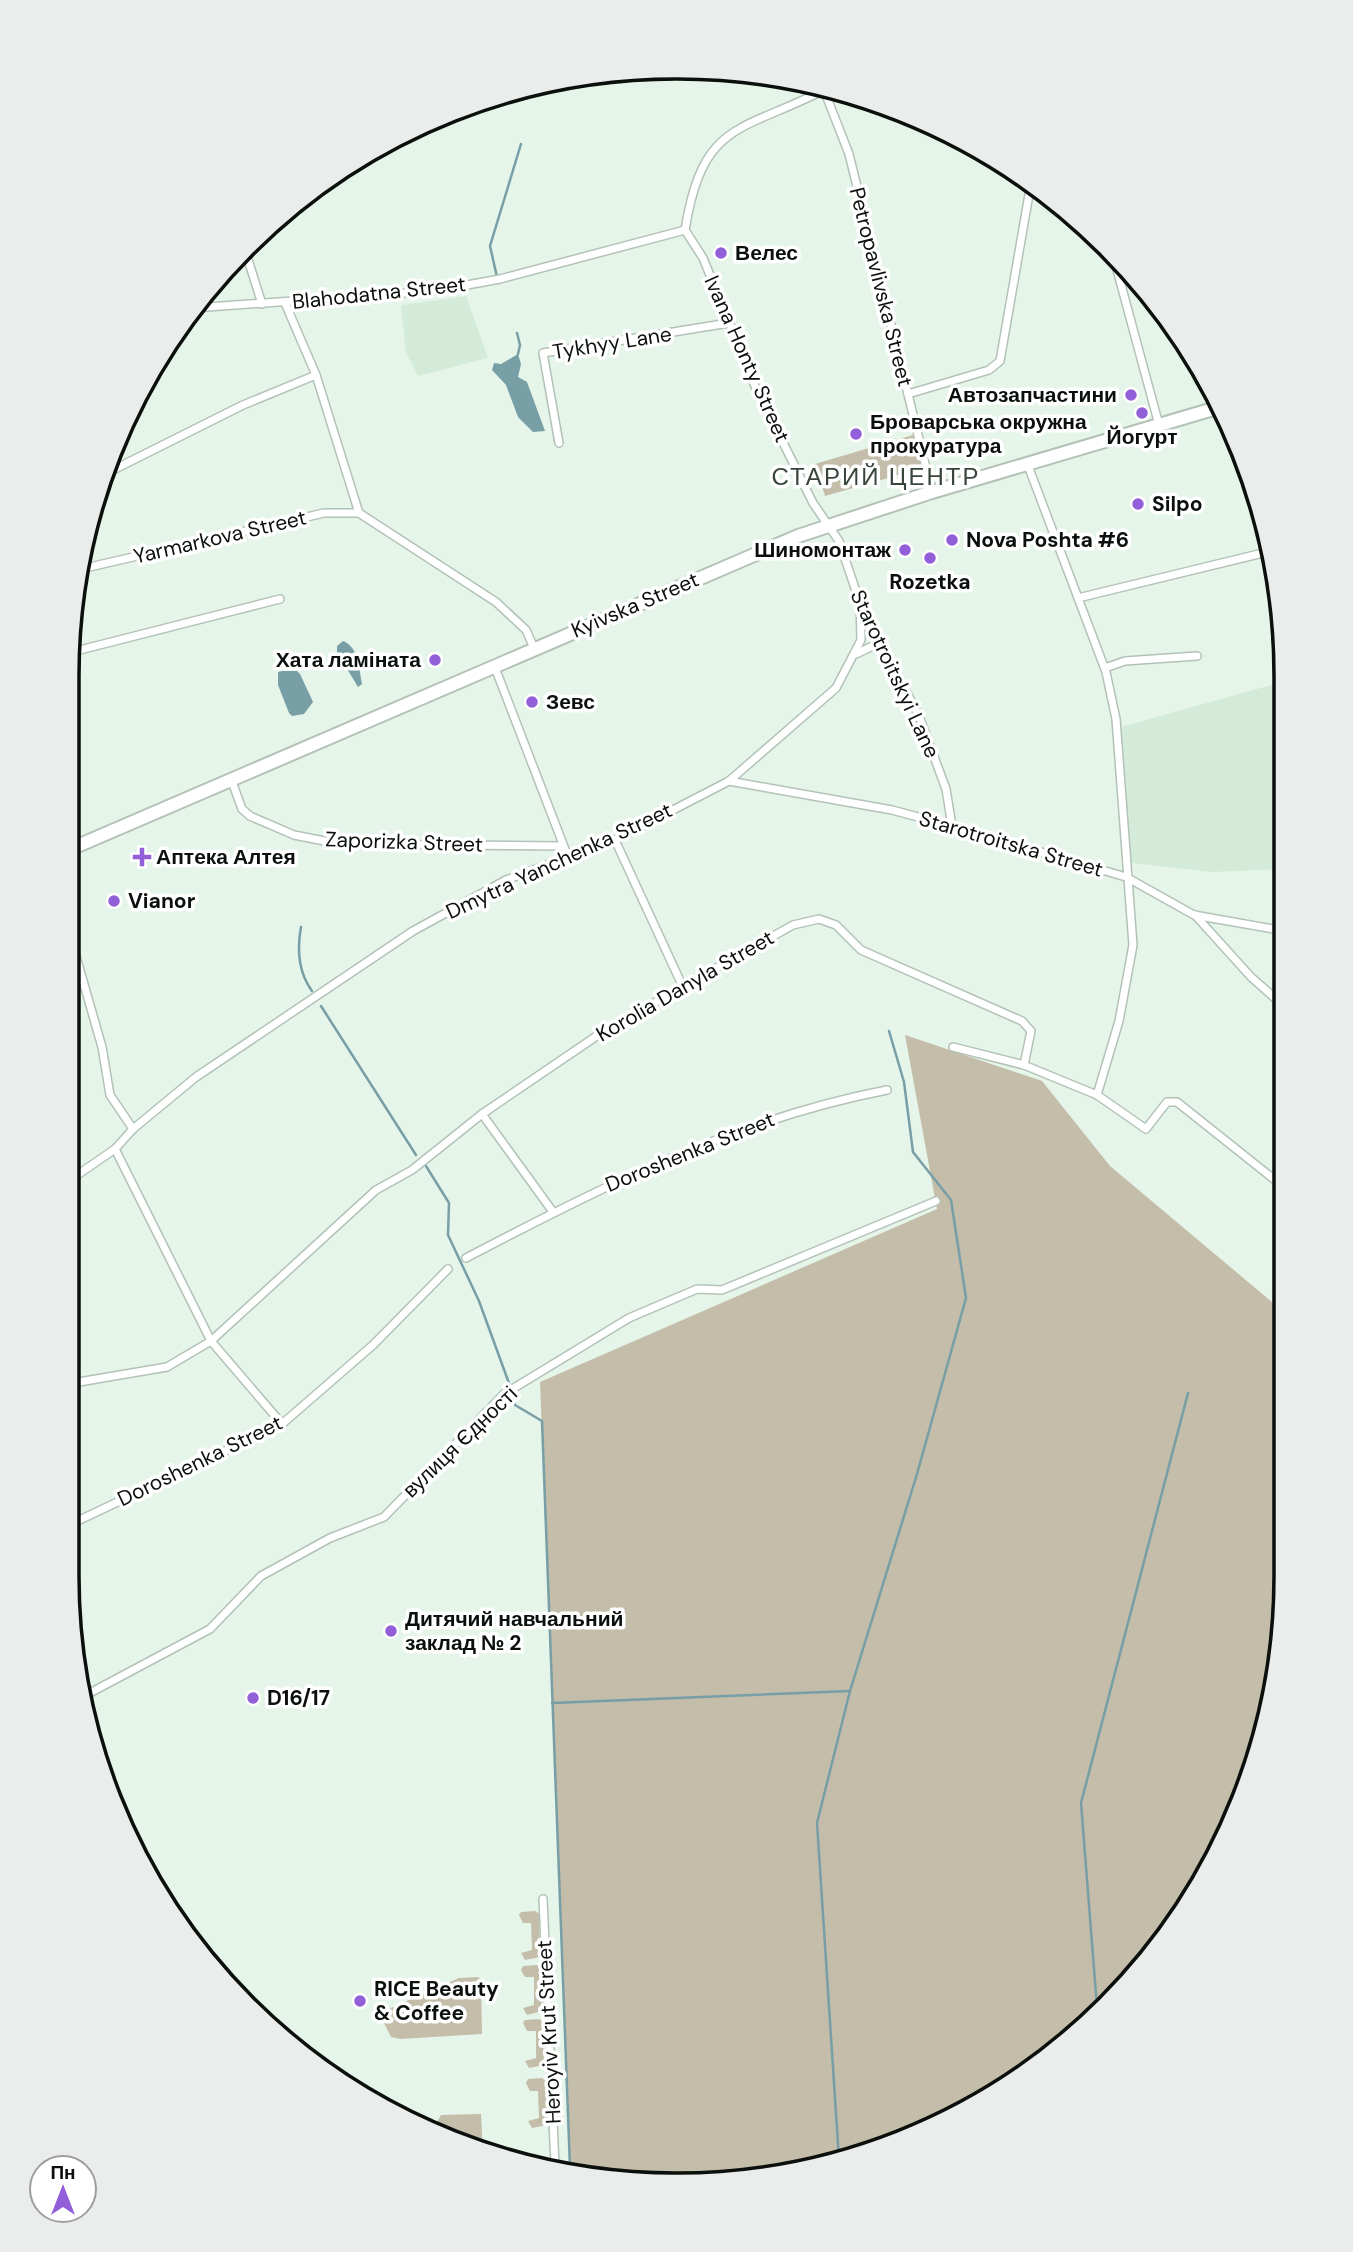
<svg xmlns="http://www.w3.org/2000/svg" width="1353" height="2252" font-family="'DM Sans',sans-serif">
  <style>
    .built { fill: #d5ebda }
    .green { fill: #c3bda9 }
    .water { fill: #789ea6 }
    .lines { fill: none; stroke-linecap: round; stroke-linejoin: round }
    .stream { stroke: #789ea6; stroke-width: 2.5 }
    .minor-casing { stroke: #b3c2b7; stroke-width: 10 }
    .primary-casing { stroke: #b3c2b7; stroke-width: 16 }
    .minor { stroke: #fff; stroke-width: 7 }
    .primary { stroke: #fff; stroke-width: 12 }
    .poi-dot { fill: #925fd9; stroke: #fff; stroke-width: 2.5 }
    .labels { text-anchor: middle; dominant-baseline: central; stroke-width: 7; stroke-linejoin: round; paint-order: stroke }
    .poi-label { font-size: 21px; font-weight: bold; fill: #0b100c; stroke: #fff; text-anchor: start }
    .street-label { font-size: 21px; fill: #0b100c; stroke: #fff }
    .quarter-label { font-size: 24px; letter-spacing: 2px; fill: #38453b; stroke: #fff }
    .rim { fill: none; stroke: #0b100c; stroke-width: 3.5 }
  </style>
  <rect width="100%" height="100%" fill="#e6f5e9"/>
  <g class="built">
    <path d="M466,296l22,62 -70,18 -12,-23 -5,-48z"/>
    <path d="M1178,334l27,38 4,10 -15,4z"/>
    <path d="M1285,681v188l-73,3 -81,-9 -10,-136z"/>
  </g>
  <g class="green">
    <path d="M913,435l10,33 -98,28 -10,-32z"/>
    <path d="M905,1035l137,46 68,85 175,147v303l-31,156 -71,143 -135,145 -176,93 -196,32 -106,-17 -30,-786 397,-173z"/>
    <path d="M535,1911l4,3 1,43 -15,3 -4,-7 11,-3 -1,-27h-8l-4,-8 2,-3z"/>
    <path d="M537,1965l4,3 1,43 -15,4 -4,-7 11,-3v-28h-9l-4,-7 2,-4z"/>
    <path d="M478,1977l3,3 1,54 -82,5 -9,-2 -10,-20 1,-5 77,-34z"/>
    <path d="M539,2019l4,3 1,43 -15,3 -4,-7 11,-3v-27h-9l-4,-8 2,-3z"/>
    <path d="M542,2078l4,3 1,44 -15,3 -4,-7 11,-3 -1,-27h-8l-4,-8 2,-4z"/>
    <path d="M481,2114l2,40 -41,-20 -5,-12 4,-7z"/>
  </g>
  <g class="water">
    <path d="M518,354l3,10 -3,13 9,5 18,49 -12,1 -15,-15 -12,-32 -14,-15 2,-7 7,1z"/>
    <path d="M343,641c16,6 16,28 19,43l-4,3 -21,-35v-6z"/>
    <path d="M282,671h15l3,3 13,28 -9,12 -12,2 -3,-3 -11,-28v-13z"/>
  </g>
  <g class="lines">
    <g class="stream">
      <path d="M497,277l-7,-31 31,-102"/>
      <path d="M517,333l3,12 -2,9"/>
      <path d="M301,927c-4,22 -3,45 11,64"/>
      <path d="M321,1006l95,149"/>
      <path d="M426,1166l23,37 -1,32 31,66 31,85"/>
      <path d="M512,1393l3,12 27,16 28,747"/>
      <path d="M552,1703l297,-12"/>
      <path d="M1097,2007l-16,-204 107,-410"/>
      <path d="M839,2159l-22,-336 33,-132 67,-217 49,-176 -15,-98 -38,-48 -9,-70 -15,-51"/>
    </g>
    <defs>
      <g id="minor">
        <path d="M819,85l5,5 25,64 83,338"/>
        <path d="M685,230l18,28 52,128 58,117 26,38 21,62 59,113 27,73 6,37"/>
        <path d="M685,230c18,-110 55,-97 141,-141"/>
        <path d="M244,247l18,57"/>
        <path d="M1113,255l46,170"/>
        <path d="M285,303l31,72 43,138 137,89 30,28 8,18"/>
        <path d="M193,308l241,-17 66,-12 185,-49"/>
        <path d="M908,394l81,-24 11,-9 31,-178"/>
        <path d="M559,443l-16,-90 186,-30"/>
        <path d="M1027,463l79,209 10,47 17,226 -14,76 -22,74"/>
        <path d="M101,476l142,-71 73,-30"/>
        <path d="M81,569l243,-56h35"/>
        <path d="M1078,598l193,-47"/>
        <path d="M68,653l212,-54"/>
        <path d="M856,654l19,-9 11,5"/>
        <path d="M494,665l74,192"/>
        <path d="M1105,668l20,-7 72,-5"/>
        <path d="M231,779l11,30 8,7 44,19 46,9 223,2"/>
        <path d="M729,781l163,29 60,16 174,51 68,38 91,16"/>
        <path d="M615,840l67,145"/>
        <path d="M1195,915l56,62 34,30"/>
        <path d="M67,925l35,122 8,48 23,34"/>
        <path d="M953,1047l71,18 73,30 49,34 21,-27h10l108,86"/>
        <path d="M482,1114l71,98"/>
        <path d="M115,1149l96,192 71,83"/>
        <path d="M67,1182l48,-33 18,-20 63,-52 217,-146 93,-51 109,-40 114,-59 107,-93 25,-48 -1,-37"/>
        <path d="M466,1258c135,-71 270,-139 421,-168"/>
        <path d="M67,1384l100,-17 44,-26 165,-151 36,-20 70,-56 122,-83 189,-106 26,-6 17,6 25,25 161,71 9,10 -7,34"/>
        <path d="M67,1526l215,-102 91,-79 75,-76"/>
        <path d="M86,1695l124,-66 51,-53 69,-38 54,-21 120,-123 125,-76 68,-29 25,1 214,-89"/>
        <path d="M543,1899l12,266"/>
      </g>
      <path id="primary" d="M68,850l730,-314 134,-44 288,-85"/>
    </defs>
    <use href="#minor" class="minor-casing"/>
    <use href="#primary" class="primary-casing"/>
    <use href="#minor" class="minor"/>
    <use href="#primary" class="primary"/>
  </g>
  <g class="poi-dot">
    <circle cx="721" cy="253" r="7"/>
    <circle cx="1131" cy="395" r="7"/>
    <circle cx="1142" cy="413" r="7"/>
    <circle cx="856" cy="434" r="7"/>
    <circle cx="1138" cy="504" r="7"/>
    <circle cx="952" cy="540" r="7"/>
    <circle cx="905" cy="550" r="7"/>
    <circle cx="930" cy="558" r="7"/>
    <circle cx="435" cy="660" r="7"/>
    <circle cx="532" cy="702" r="7"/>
    <path d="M138.5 846.5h7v7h7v7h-7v7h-7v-7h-7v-7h7z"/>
    <circle cx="114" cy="901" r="7"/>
    <circle cx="391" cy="1631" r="7"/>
    <circle cx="253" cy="1698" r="7"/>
    <circle cx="360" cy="2001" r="7"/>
  </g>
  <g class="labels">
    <g class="poi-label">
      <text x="735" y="253">Велес</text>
      <text x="1117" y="395" text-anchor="end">Автозапчастини</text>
      <text x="870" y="422">Броварська окружна<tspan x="870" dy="24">прокуратура</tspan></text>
      <text x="1142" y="437" text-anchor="middle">Йогурт</text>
      <text x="1152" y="504">Silpo</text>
      <text x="966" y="540">Nova Poshta #6</text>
      <text x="891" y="550" text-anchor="end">Шиномонтаж</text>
      <text x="930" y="582" text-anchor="middle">Rozetka</text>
      <text x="421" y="660" text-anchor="end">Хата ламіната</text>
      <text x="546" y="702">Зевс</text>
      <text x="156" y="857">Аптека Алтея</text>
      <text x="128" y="901">Vianor</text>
      <text x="405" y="1619">Дитячий навчальний<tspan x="405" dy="24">заклад № 2</tspan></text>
      <text x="267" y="1698">D16/17</text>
      <text x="374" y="1989">RICE Beauty<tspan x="374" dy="24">&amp; Coffee</tspan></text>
    </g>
    <g class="street-label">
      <text transform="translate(881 287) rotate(76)">Petropavlivska Street</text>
      <text transform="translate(379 293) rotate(-6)">Blahodatna Street</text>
      <text transform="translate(612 343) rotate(-9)">Tykhyy Lane</text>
      <text transform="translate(747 359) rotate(66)">Ivana Honty Street</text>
      <text transform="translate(220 537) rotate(-13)">Yarmarkova Street</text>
      <text transform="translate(635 605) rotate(-23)">Kyivska Street</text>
      <text transform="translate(895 674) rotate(65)">Starotroitskyi Lane</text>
      <text transform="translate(404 842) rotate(2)">Zaporizka Street</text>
      <text transform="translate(1011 844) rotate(16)">Starotroitska Street</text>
      <text transform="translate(559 861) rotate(-25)">Dmytra Yanchenka Street</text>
      <text transform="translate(685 986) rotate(-30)">Korolia Danyla Street</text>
      <text transform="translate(690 1152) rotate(-22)">Doroshenka Street</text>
      <text transform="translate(460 1442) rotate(-44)">вулиця Єдності</text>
      <text transform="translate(200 1461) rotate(-26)">Doroshenka Street</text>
      <text transform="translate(549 2032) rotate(-93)">Heroyiv Krut Street</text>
    </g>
    <g class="quarter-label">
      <text x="876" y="476">СТАРИЙ ЦЕНТР</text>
    </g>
  </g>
  <path d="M0 0H1353V2252H0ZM676 79H677A597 597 0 0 1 1274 676V1576A597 597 0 0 1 677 2173H676A597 597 0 0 1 79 1576V676A597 597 0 0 1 676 79Z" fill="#ebecec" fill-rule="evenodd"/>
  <path class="rim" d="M676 79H677A597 597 0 0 1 1274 676V1576A597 597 0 0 1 677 2173H676A597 597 0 0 1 79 1576V676A597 597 0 0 1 676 79Z"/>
  <g transform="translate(63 2189)"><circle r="33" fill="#ffffff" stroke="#9d9f9e" stroke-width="2"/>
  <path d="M0-5L12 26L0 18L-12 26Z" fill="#925fd9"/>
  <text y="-10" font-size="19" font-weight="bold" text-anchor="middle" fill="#0b100c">Пн</text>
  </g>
</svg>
